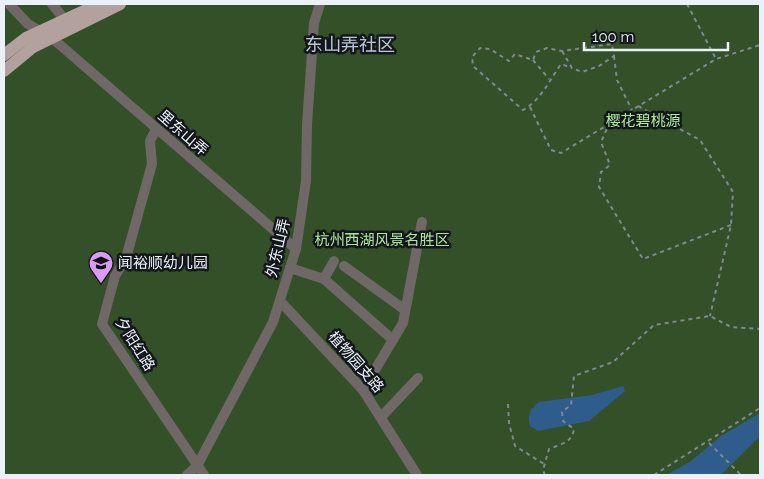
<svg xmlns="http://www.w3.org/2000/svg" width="764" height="479" font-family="Raleway,'Noto Sans SC',sans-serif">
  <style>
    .green { fill: #335028 }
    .water { fill: #2f5d8b }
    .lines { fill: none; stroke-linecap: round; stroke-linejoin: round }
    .path { stroke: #808891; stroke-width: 2; stroke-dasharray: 4 4; stroke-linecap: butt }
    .minor { stroke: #706866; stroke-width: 10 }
    .major { stroke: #b2a19c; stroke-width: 12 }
    .labels { text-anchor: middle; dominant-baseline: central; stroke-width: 5; stroke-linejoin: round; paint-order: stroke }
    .park-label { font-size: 15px; fill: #aee99a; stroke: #13171c }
    .street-label { font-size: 15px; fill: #eaf1f8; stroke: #13171c }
    .poi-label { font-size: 15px; fill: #eaf1f8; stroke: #13171c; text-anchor: start }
    .quarter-label { font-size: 18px; fill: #bbc8d6; stroke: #13171c }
  </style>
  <rect width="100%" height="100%" fill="#26303b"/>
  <rect class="green" x="4" y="4" width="756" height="471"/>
  <g class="water">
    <path d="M623,386l2,5 -36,30 -51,10 -8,-5c-3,-11 0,-17 9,-24l53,-7z"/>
    <path d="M760,413v23l-39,39h-55l25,-14 30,-25z"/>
  </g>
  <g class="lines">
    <g class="path">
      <path d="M687,4l29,55"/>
      <path d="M562,51l10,17 10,4 17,-6 15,-10 -2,-12 -50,7 -15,-3 -11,4 -3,8 -18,-6 -6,7 -19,-12 -10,-1 -8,9 1,9 50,44c18,-10 26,-29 38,-46l11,4"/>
      <path d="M614,56l3,24 15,30"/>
      <path d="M533,60l16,19"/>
      <path d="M638,106l62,34 33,52 -2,33 -21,91"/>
      <path d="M530,107l21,43 10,3 48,-29"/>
      <path d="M731,225l-88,34 -44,-72 2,-15 9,-7 -9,-23 8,-18 107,-65 44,-14"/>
      <path d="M508,404l1,19 6,23 29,18"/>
      <path d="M709,443l32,32"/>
      <path d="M545,475l-2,-5 6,-21c12,-5 23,-6 25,-20l-11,-8 -1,-9 9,-7 3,-29 39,-14 41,-37 56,-9 21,11 29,2"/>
      <path d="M654,475l106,-67"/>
    </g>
    <g class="minor">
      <path d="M9,4l19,20 24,14 244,211"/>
      <path d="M52,4l13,16"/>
      <path d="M156,129l-6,12 2,23 -26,94 -11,18 -13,48 102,151"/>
      <path d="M344,266l61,44"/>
      <path d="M290,268l34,11 69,61"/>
      <path d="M324,279l10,-18"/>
      <path d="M280,301l83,89 54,85"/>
      <path d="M363,390l40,-67 19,-101"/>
      <path d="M381,417l37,-39"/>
      <path d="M187,475l10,-9 76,-144 23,-73 10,-68 1,-56 7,-102 6,-19"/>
    </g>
    <g class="major">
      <path d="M4,55l22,-17 73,-34"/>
      <path d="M4,71l29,-24 87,-43"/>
    </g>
  </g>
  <defs>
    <symbol id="school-pin" viewBox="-11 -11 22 30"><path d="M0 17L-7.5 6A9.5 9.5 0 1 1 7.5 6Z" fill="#da9af6" stroke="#13171c"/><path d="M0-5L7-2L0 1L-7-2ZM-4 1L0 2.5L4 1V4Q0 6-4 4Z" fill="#111"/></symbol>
  </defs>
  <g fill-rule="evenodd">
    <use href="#school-pin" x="87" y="249" width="28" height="38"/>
  </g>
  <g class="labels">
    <g class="park-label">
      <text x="643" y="121">樱花碧桃源</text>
      <text x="382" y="240">杭州西湖风景名胜区</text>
    </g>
    <g class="street-label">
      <text transform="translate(183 133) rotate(41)">里东山弄</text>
      <text transform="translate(278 248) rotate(-77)">外东山弄</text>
      <text transform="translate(135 344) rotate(58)">夕阳红路</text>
      <text transform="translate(356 362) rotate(49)">植物园支路</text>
    </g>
    <g class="poi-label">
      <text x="118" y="263">闻裕顺幼儿园</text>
    </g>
    <g class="quarter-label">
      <text x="350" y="44">东山弄社区</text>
    </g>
  </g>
  <rect width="764" height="479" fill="none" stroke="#eaf1f8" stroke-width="10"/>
  <path d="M584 42v8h144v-8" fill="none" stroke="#eaf1f8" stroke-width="2.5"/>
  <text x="592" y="42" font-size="15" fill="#eaf1f8" stroke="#13171c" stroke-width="4" paint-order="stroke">100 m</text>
</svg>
